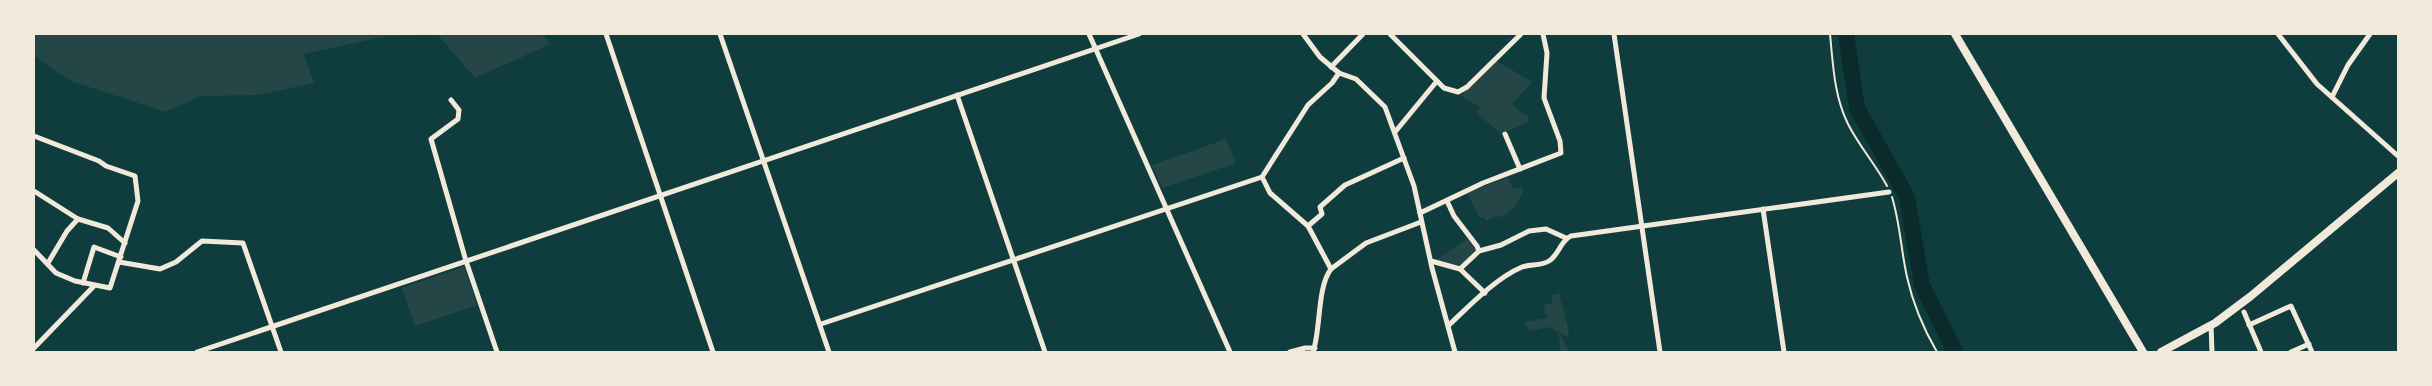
<svg xmlns="http://www.w3.org/2000/svg" width="2432" height="386" font-family="'Asap Condensed',sans-serif">
  <style>
    .green { fill: #244646 }
    .lines { fill: none; stroke-linecap: round; stroke-linejoin: round }
    .stream { stroke: #0a2a2b; stroke-width: 2.5 }
    .river { stroke: #0a2a2b; stroke-width: 16 }
    .path { stroke: #f1e9da; stroke-width: 2 }
    .minor { stroke: #f1e9da; stroke-width: 5 }
    .primary { stroke: #f1e9da; stroke-width: 8 }
  </style>
  <rect width="100%" height="100%" fill="#0f3d3e"/>
  <g class="green">
    <path d="M34,34h401l-53,3 -78,17 10,29 -56,12 -57,1 -36,16 -94,-31 -37,-25z"/>
    <path d="M437,34h104l10,10 -76,34z"/>
    <path d="M1497,61l35,21 -20,22 13,11h2l2,6 -28,13 -24,-21 3,-6 -19,-11z"/>
    <path d="M1226,139l10,24 -74,25 -10,-23z"/>
    <path d="M1508,177l5,12 9,-2 1,5c-5,10 -15,29 -29,24l-7,5 -4,-4 -3,1 -13,-25z"/>
    <path d="M1469,238l7,12 -17,17 -23,-7z"/>
    <path d="M464,267l13,38 -62,21 -13,-38z"/>
    <path d="M1559,293l10,39 -2,5 -18,-10 -21,4 -3,-9 22,-4 -3,-13 9,-2 -2,-7z"/>
    <path d="M1559,332l10,20h-9z"/>
  </g>
  <g class="lines">
    <path class="stream" d="M1309,352v-1"/>
    <path class="river" d="M1846,34l11,74 50,89 15,88 33,67"/>
    <g class="path">
      <path d="M1830,34c3,30 4,62 18,90 11,22 28,41 39,62"/>
      <path d="M1892,197c8,26 9,53 15,80 6,27 16,51 30,75"/>
    </g>
    <g class="minor">
      <path d="M606,34l107,318"/>
      <path d="M720,34l109,318"/>
      <path d="M1089,34l141,318"/>
      <path d="M1303,34l17,23 19,16 17,6 29,28 29,79 18,82 23,84"/>
      <path d="M1390,34l54,54 14,4 9,-5 54,-53"/>
      <path d="M1614,34l46,318"/>
      <path d="M2278,34l39,50 81,72"/>
      <path d="M1331,67l32,-33"/>
      <path d="M957,95l88,257"/>
      <path d="M2332,97l16,-32 22,-31"/>
      <path d="M451,100l8,10 -1,9 -27,20 35,122 31,91"/>
      <path d="M1395,132l42,-51"/>
      <path d="M1505,134l15,35"/>
      <path d="M34,136l65,25 7,5 29,10 3,25 -28,87 -35,-7 -19,-8 -22,-23"/>
      <path d="M34,191l44,28"/>
      <path d="M1447,201l7,15 23,30 2,5"/>
      <path d="M1763,209l21,143"/>
      <path d="M1420,213l63,-30 78,-30 -1,-12 -16,-43 3,-45 -4,-19"/>
      <path d="M1308,226l14,-12 -2,-7 25,-22 59,-27"/>
      <path d="M1431,261l29,8 25,24"/>
      <path d="M119,262l41,7 16,-7 26,-21 41,2 38,109"/>
      <path d="M48,263l19,-32 11,-12 30,9 17,15"/>
      <path d="M1331,269l35,-26 55,-21"/>
      <path d="M1460,269l19,-18 22,-6 28,-14 17,-2 20,9"/>
      <path d="M83,283l11,-36 27,10"/>
      <path d="M2244,312l17,40"/>
      <path d="M821,324l441,-147"/>
      <path d="M1449,325c20,-19 47,-47 73,-58 8,-3 19,-1 27,-6 10,-6 11,-20 22,-25l318,-44"/>
      <path d="M2211,325l1,27"/>
      <path d="M2249,325l42,-19 21,46"/>
      <path d="M34,348l60,-62"/>
      <path d="M197,352l942,-318"/>
      <path d="M1290,352l15,-4h10"/>
      <path d="M1313,352c8,-23 4,-65 18,-83l-23,-43 -38,-33 -8,-16 46,-72 24,-22 7,-10"/>
      <path d="M2291,352l18,-8"/>
    </g>
    <g class="primary">
      <path d="M1955,34l188,318"/>
      <path d="M2161,352l54,-29 36,-27 147,-123"/>
    </g>
  </g>
  <rect width="2432" height="386" fill="none" stroke="#f1e9da" stroke-width="70"/>
</svg>
